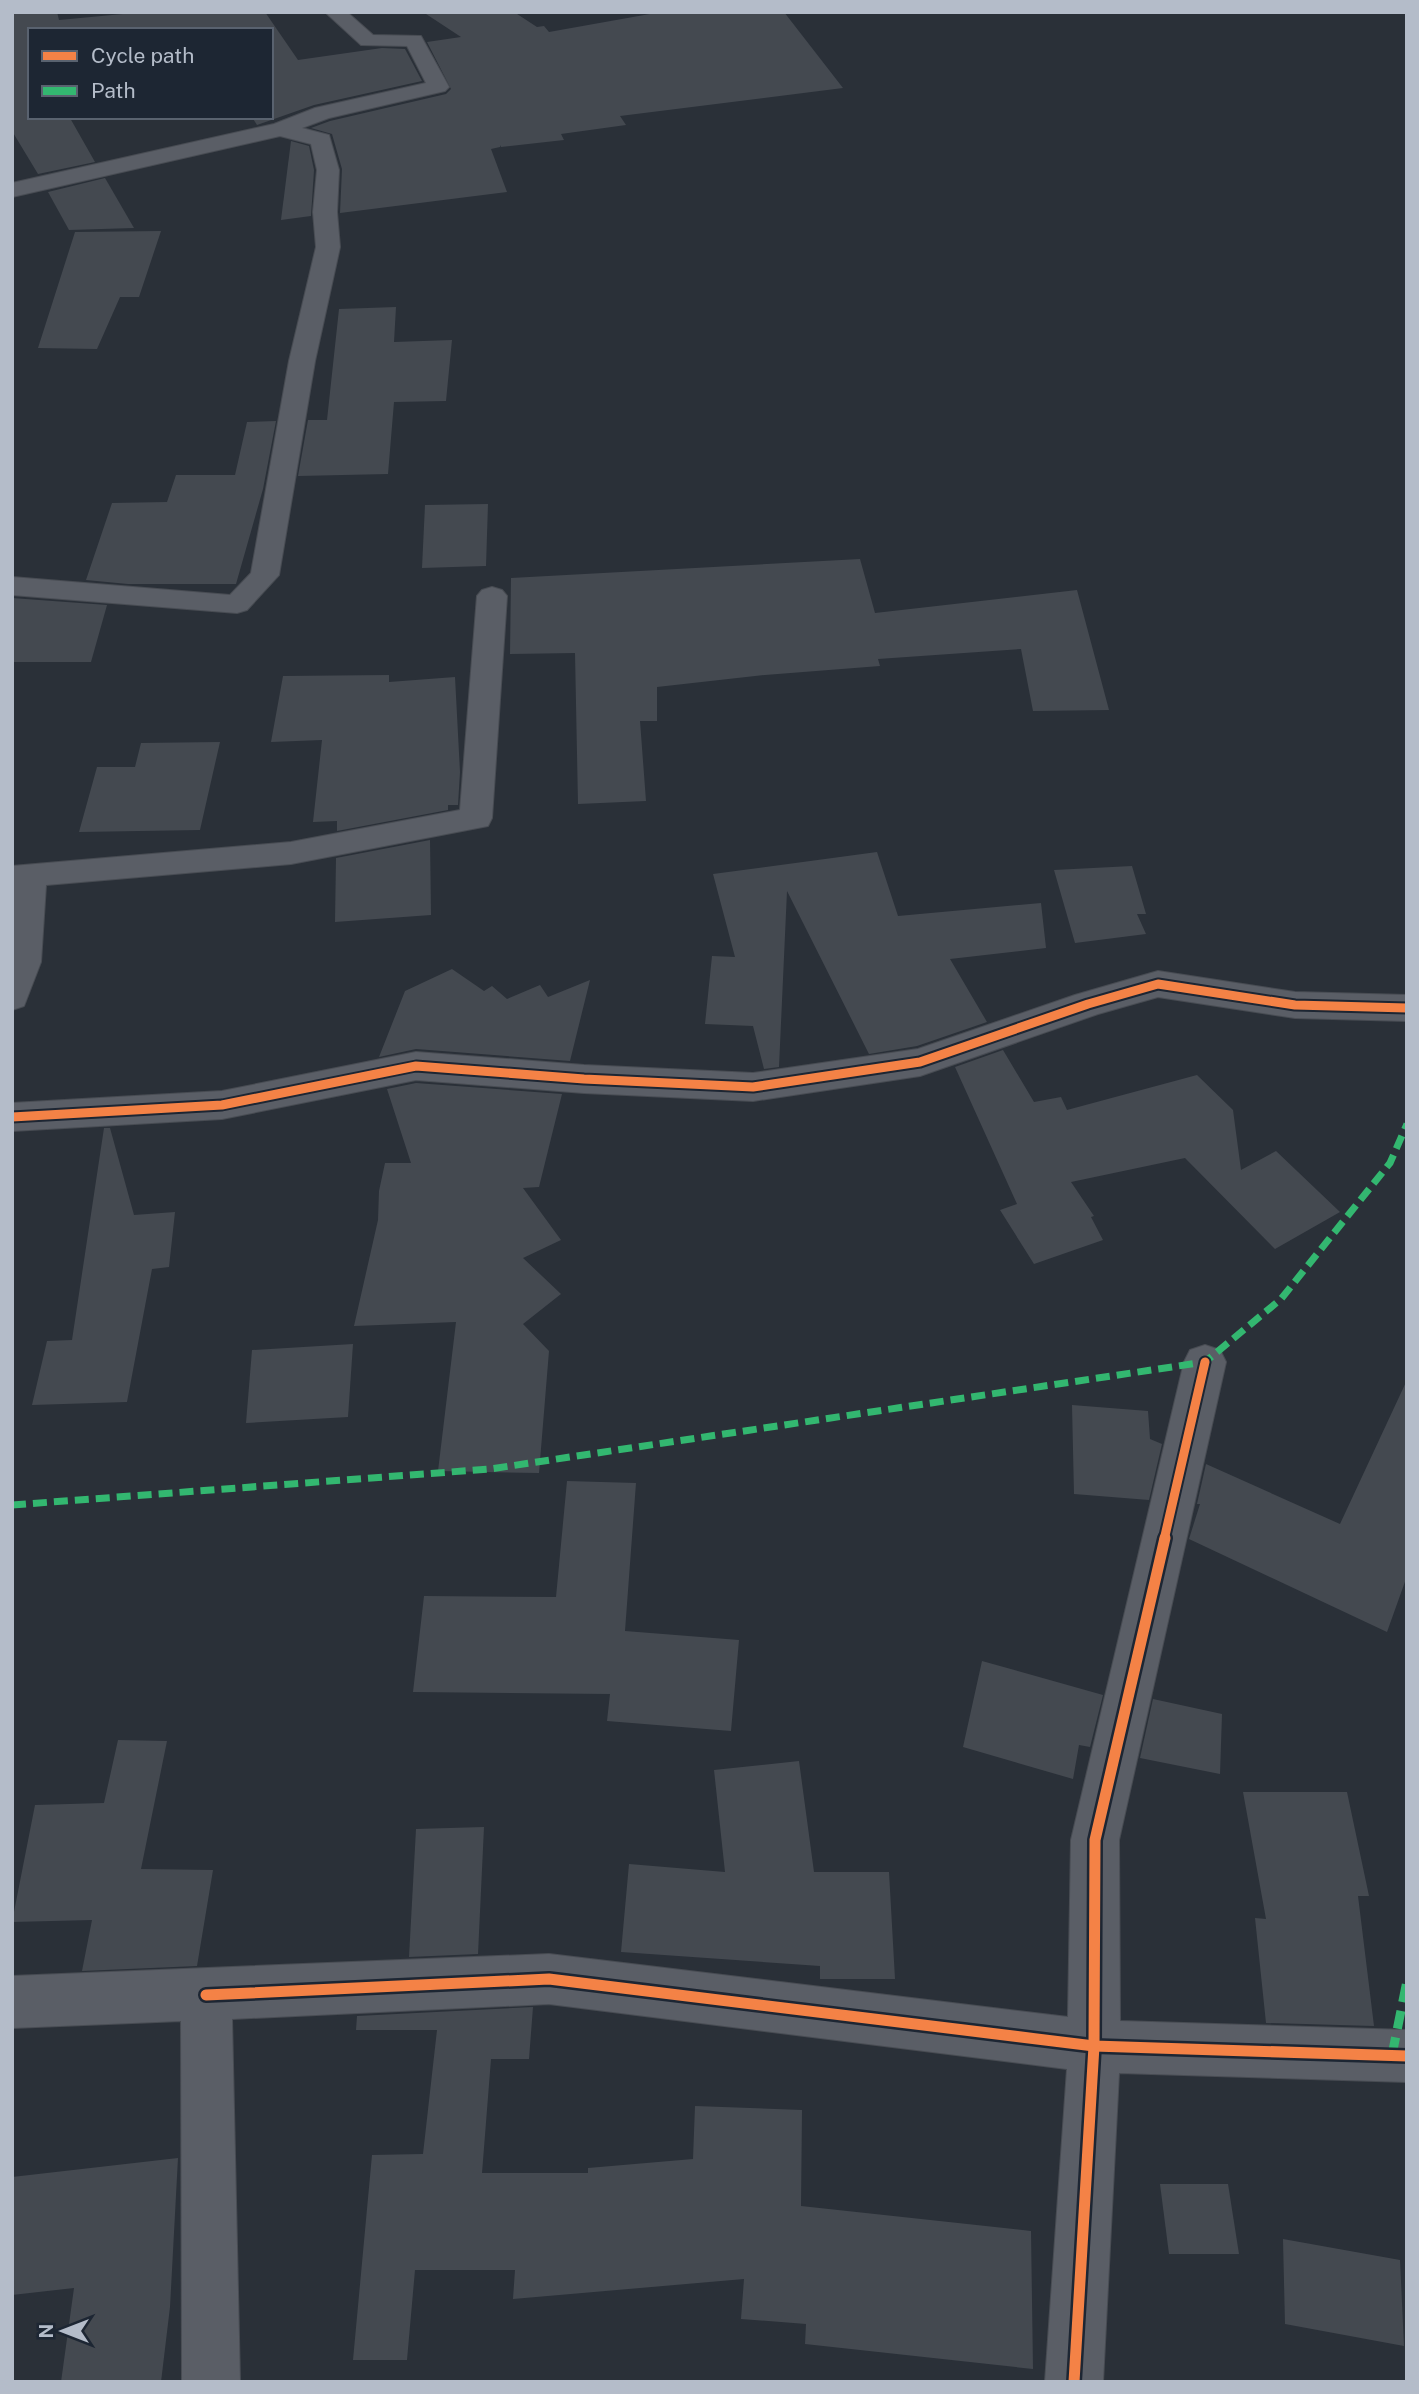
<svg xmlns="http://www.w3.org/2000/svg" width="1419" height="2394" font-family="'Public Sans',sans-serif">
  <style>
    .building { fill: #444950 }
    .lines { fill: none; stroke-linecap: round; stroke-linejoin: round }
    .minor-casing { stroke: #484c53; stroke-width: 2 }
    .minor { fill: #5a5e66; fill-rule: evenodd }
    .quiet-far1 { stroke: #33b770; stroke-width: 7; stroke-dasharray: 14 7; stroke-linecap: butt }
    .quiet { stroke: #33b770; stroke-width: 9; stroke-dasharray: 18 9; stroke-linecap: butt }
    .cycleway-far1-casing { stroke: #1d2633; stroke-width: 13 }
    .cycleway-casing { stroke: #1d2633; stroke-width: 16 }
    .cycleway-far1 { stroke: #f48246; stroke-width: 9 }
    .cycleway { stroke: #f48246; stroke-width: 11 }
  </style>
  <rect width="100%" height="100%" fill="#2a3038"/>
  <g class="building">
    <path d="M12,12h45l2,8 85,-8h121l33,48 84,-12 23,1 17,32 -108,24 -57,20 -5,-8h19v-87h-241v87h45l-5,1 25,44 -57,12 -26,-43z"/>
    <path d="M423,12h91l23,15 7,-1 5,6 112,-20h123l59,76 -223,28 6,9 -65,9 3,6 -63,7 -1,-2v2l-9,2 16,43 -167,21 2,-44 -10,-35 -21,-6 19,-7 116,-27 5,-5 -24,-47 34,-5z"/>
    <path d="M291,141l18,5 5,24 -3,46 -30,4z"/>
    <path d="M105,178l29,50 -65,2 -21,-38z"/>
    <path d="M161,231l-22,66h-19l-23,52 -59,-1 37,-116z"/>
    <path d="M396,307l-2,35 58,-2 -6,61 -52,1 -6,72 -90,2 10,-56h19l12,-111z"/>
    <path d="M276,421l-13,68 -27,95h-108l-42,-4 26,-77 55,-1 9,-27h59l12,-53z"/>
    <path d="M488,504l-2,62 -64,2 3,-63z"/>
    <path d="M860,559l15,54 202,-23 32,120 -76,1 -12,-62 -143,10 2,7 -115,9 -108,12v34h-17l6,80 -68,3 -3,-151 -65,1 1,-76z"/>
    <path d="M12,598l95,7 -16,57h-79z"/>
    <path d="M389,675v7l66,-5 5,95 -2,33h-10v5l-111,21v-10l-24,1 9,-82 -51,2 12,-66z"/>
    <path d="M220,742l-20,88 -121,2 18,-65h38l6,-24z"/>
    <path d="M430,840l1,75 -96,7 1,-64z"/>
    <path d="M877,852l21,64 143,-13 5,45 -96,11 37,63 -70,24 -48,8 -82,-163 -8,176 -15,2 -11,-43 -48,-2 7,-68 23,1 -22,-83z"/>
    <path d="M1132,866l14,48h-9l9,20 -71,9 -21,-73z"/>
    <path d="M452,969l32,22 8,-5 15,13 33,-14 8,12 42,-17 -20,81 -154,-12 -37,8 26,-66z"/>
    <path d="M1003,1050l31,52 27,-5 6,13 130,-35 36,35 8,60 35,-19 64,61 -65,37 -90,-91 -114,24 23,34 -3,1 12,23 -69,24 -34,-54 17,-6 -62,-137z"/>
    <path d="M416,1083l146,11 -23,93 -16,1 38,52 -38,18 38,36 -38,30 26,27 -10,122 -101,-2 18,-149 -102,4 24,-106 1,-29 6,-28h26l-24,-74z"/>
    <path d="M104,1128h6l24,87 41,-3 -6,55 -17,2 -25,133 -95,3 15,-64 25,-1z"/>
    <path d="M353,1344l-5,73 -102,6 6,-73z"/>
    <path d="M1407,1380v196l-20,56 -198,-93 11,-35h-3l9,-40 134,60z"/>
    <path d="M1072,1405l76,6 2,28 12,5 -13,56 -75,-6z"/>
    <path d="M567,1481l69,2 -11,148 114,9 -8,91 -124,-10 3,-27 -197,-2 11,-96 132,1z"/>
    <path d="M982,1661l121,34 -13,52 -11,-2 -6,34 -110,-32z"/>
    <path d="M1153,1699l69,15 -2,60 -80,-16z"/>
    <path d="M118,1740l49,1 -26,128 72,1 -16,96 -115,5 10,-51 -80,2 23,-117 69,-2z"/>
    <path d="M799,1761l15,111h75l6,107h-75v-13l-199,-14 8,-88 96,8 -11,-102z"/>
    <path d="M1243,1792h104l22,104h-11l16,130 -108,-3 -11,-105 11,1z"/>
    <path d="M484,1827l-6,127 -69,3 7,-128z"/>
    <path d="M533,2007l-4,52h-38l-9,114h106v-5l105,-9 2,-53 107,4 -1,96 230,25 2,138 -228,-25 1,-20 -65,-5 3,-40 -231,20 2,-29h-100l-8,90h-54l19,-205 51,-1 14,-124h-81l1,-14z"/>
    <path d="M178,2158l-8,149 -9,75h-100l13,-94 -62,7v-118z"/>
    <path d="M1160,2184h68l11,70h-70z"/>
    <path d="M1283,2239l117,21 4,86 -119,-22z"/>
  </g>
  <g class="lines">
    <defs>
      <g id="minor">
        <path d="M325,12h22l26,23 48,1 28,51 -4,4 -116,27 -27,10 27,7 10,35 -2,42 3,35 -25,114 -36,214 -32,35 -10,3 -225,-18v-18l218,18 21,-22 38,-212 27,-114 -3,-35 4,-42 -6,-26 -31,-8 -268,61v-14l262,-59 41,-16 111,-25 -19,-37 -46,-1z"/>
        <path d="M492,587l10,3 5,6 -15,222 -4,8 -197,38 -245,21 -5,77 -17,44 -12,4v-144l279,-24 169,-32 17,-214 5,-6z"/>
        <path d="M1158,971l137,21 112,3v26l-112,-3 -137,-21 -60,17 -178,62 -167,25 -169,-8 -168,-13 -194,39 -210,12v-28l210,-12 194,-39 168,13 169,8 165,-24 157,-54z"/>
        <path d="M1205,1345l15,5 6,12 -107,478 1,181 287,9v52l-288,-9 -16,309h-58l22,-313 -518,-65 -317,15 8,363h-58l-1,-361 -169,7v-52l537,-22 519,63 3,-177 113,-478 6,-12z"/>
      </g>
    </defs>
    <use href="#minor" class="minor-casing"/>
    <use href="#minor" class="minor"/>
    <path class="quiet-far1" d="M12,1505l478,-36 715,-107 76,-63 109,-136 17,-39"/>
    <path class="quiet" d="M1392,2055l15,-74"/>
    <defs>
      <g id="cycleway-far1">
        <path d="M12,1117l210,-12 194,-39 168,13 169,8 167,-25 168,-58 70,-20 137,21 112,3"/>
        <path d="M1164,1540l41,-178"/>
      </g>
      <g id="cycleway">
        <path d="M206,1995l343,-16 545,67 313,10"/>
        <path d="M1074,2382l20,-336 1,-206 70,-302"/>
      </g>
    </defs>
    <use href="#cycleway-far1" class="cycleway-far1-casing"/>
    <use href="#cycleway" class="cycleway-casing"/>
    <use href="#cycleway-far1" class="cycleway-far1"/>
    <use href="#cycleway" class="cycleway"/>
  </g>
  <rect width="1419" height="2394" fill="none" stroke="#b4bcc9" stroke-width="28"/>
  <rect x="28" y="28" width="245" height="91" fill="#1d2633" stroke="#59626f" stroke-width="2"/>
  <rect x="42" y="51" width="35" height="10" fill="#f48246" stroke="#59626f" stroke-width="2"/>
  <text x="91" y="63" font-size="21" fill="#b4bcc9">Cycle path</text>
  <rect x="42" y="86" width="35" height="10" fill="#33b770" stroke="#59626f" stroke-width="2"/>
  <text x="91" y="98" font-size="21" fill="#b4bcc9">Path</text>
  <g transform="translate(63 2331) rotate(270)" stroke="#1d2633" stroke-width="5" paint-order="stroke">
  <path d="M0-5L12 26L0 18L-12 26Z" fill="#b4bcc9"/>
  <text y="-10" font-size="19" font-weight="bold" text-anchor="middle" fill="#b4bcc9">N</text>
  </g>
</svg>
